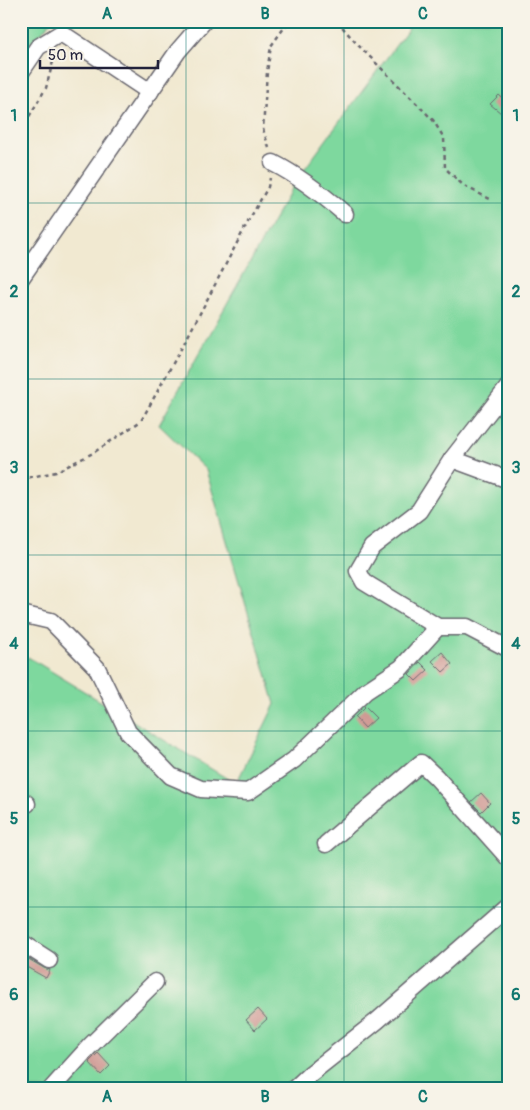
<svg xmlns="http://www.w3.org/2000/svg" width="530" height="1110" font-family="Pangolin,sans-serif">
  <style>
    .green { fill: #7ed89e; stroke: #507d6c }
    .building { fill: #d09a94 }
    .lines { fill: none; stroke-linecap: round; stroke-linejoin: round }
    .minor-casing { stroke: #6a6870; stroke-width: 19 }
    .path { stroke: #6a6870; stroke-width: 2.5; stroke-dasharray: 4 4; stroke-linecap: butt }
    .minor { stroke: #fff; stroke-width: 16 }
    .grid { fill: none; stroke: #0f766e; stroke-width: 1; stroke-opacity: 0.55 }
    .neatline { fill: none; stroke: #0f766e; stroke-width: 2 }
    .grid-label { font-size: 16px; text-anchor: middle; font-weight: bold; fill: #0f766e }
  </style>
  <rect width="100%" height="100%" fill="#f7f3e8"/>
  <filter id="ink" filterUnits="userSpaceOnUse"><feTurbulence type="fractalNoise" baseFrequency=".02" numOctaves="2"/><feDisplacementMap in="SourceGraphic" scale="10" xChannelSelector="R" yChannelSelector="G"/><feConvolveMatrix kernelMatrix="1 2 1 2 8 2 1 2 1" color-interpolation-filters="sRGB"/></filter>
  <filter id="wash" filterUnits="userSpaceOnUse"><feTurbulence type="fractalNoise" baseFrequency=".0096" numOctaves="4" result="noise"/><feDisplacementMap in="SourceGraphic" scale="20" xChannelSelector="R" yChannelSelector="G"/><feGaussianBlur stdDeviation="1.12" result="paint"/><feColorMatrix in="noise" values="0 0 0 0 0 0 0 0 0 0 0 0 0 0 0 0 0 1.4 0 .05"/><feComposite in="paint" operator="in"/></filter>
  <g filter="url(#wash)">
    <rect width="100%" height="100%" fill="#f1e9d1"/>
    <g class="green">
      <path d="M21,21h30l-30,36z"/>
      <path d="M414,21h95v1068h-488v-423l7,-9 208,127 39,-80 -69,-234 -47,-45 136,-243z"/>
    </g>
    <g id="blocks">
      <g class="building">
        <path d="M499,95l10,9 -8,9 -11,-9z"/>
        <path d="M442,652l10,12 -9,8 -11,-11z"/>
        <path d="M420,662l8,8 -12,11 -7,-7z"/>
        <path d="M365,707l11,11 -11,10 -10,-11z"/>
        <path d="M481,793l9,10 -9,9 -10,-10z"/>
        <path d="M25,957l19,11 6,2 -4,8 -25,-14z"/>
        <path d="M258,1009l9,10 -12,11 -9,-10z"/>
        <path d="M98,1053l12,13 -9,9 -12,-13z"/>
      </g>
    </g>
  </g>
  <g filter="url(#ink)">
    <use href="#blocks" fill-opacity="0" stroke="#6a6870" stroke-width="1"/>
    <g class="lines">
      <defs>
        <g id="minor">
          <path d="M21,72l17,-25 23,-14 89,59"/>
          <path d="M273,163c26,13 50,32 72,51"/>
          <path d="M21,278l157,-227 26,-30"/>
          <path d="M509,386l-57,73 -33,52 -47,36 -14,24 6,11 74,45h29l42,22"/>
          <path d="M452,459l57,21"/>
          <path d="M21,614l30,7 46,47 31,64 43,44 30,13 47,3 46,-32 72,-69 35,-23 37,-41"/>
          <path d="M21,799l6,5"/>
          <path d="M326,844l95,-81 15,14 73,82"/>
          <path d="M21,942l28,18"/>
          <path d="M51,1089l38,-42 66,-65"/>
          <path d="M294,1089l16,-15 67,-53 132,-115"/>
        </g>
      </defs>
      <use href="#minor" class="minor-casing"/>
      <g class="path">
        <path d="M337,21l20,23 76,76 11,18 1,30 19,18 28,14"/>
        <path d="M21,130l25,-42 9,-34"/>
        <path d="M269,148l-6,-19 4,-57 4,-26 18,-25"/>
        <path d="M21,479l35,-7 37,-19 48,-32 46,-83 62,-118 19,-33 2,-9"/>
      </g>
      <use href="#minor" class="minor"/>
    </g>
  </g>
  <path class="grid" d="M186,21v1068M344,21v1068M21,203h488M21,379h488M21,555h488M21,731h488M21,907h488"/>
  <rect width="530" height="1110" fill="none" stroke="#f7f3e8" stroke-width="55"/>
  <path d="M40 60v8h118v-8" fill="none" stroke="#22223b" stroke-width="2.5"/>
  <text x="48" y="60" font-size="15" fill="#22223b" stroke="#f7f3e8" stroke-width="4" paint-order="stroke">50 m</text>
  <rect x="28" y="28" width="474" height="1054" class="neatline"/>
  <g class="grid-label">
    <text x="107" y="19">A</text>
    <text x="265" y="19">B</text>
    <text x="423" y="19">C</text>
    <text x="14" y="121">1</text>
    <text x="516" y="121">1</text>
    <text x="14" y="297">2</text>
    <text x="516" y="297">2</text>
    <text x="14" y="473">3</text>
    <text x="516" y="473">3</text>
    <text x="14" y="649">4</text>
    <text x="516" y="649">4</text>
    <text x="14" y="824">5</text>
    <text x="516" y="824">5</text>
    <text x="14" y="1000">6</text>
    <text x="516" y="1000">6</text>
    <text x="107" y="1102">A</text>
    <text x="265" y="1102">B</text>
    <text x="423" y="1102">C</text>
  </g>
</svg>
